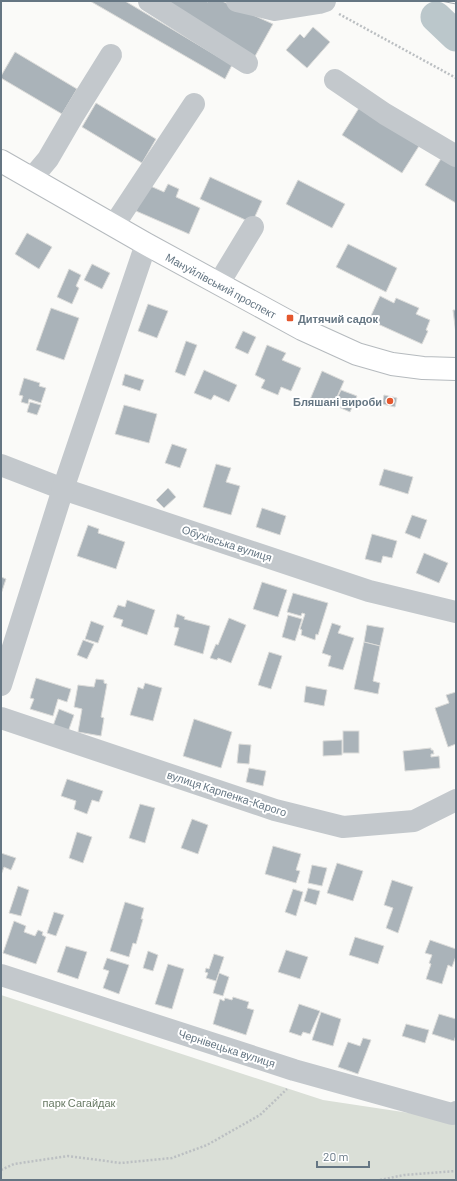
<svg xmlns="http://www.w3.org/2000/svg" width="457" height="1181" font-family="Barlow,sans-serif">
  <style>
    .green { fill: #dadfd7 }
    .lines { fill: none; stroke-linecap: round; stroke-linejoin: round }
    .river { stroke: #bbc7cb; stroke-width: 31 }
    .building { fill: #aab3b9; stroke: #dcdcda }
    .major-casing { stroke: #b5babe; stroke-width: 24 }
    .path { stroke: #bbbfc2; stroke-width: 2.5; stroke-dasharray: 2 2; stroke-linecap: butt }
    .minor { stroke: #c3c8cc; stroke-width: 22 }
    .major { stroke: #fff; stroke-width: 22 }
    .tram { stroke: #a2aab0; stroke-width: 1 }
    .poi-dot { fill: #e4572e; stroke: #fff; stroke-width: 1.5 }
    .labels { text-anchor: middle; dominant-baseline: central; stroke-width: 4; stroke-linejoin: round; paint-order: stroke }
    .street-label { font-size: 11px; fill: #657683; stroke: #fff }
    .poi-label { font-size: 11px; font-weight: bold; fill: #657683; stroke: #fff; text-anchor: start }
    .park-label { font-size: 11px; fill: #687a64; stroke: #fff }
  </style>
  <rect width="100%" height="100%" fill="#fafaf8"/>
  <path class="green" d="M1,995l322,105 133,20v60h-455z"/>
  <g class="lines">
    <path class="river" d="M436,17l20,19"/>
  </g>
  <g class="building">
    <path d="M90,1h35l107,64 -7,14z"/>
    <path d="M157,1h49l2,1 1,-1h13l51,23 -19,34z"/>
    <path d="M313,27l17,15 -23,26 -21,-18 14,-16 4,4z"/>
    <path d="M15,52l62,37 -15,25 -61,-36v-2z"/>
    <path d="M96,103l60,36 -14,24 -60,-36z"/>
    <path d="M359,108l60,38 -17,27 -60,-38z"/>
    <path d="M442,157l14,9v37l-31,-18z"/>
    <path d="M210,177l52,24 -10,22 -52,-24z"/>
    <path d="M298,180l47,24 -13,24 -46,-24z"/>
    <path d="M168,184l11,5 -3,8 24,11 -11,26 -53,-23 12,-26 16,7z"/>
    <path d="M27,233l25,14 -13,22 -24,-15z"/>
    <path d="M348,244l49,24 -11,24 -50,-25z"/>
    <path d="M92,264l18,9 -8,16 -18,-9z"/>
    <path d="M69,269l12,6 -5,11 3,2 -7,16 -15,-7z"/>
    <path d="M380,296l14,7 2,-5 23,10 -3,6 14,6 -4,10 2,1 -6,13 -53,-24z"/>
    <path d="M148,304l20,7 -11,27 -19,-7z"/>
    <path d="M51,308l28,10 -15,42 -28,-10z"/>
    <path d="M453,310h3v24z"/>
    <path d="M243,331l13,6 -8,17 -13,-6z"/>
    <path d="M186,341l11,4 -12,31 -10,-4z"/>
    <path d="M267,345l19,8 -4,7 19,8 -10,23 -10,-4 -3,8 -17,-7 4,-8 -10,-5z"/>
    <path d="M204,370l33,15 -8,17 -15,-7 -3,5 -17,-7z"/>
    <path d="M322,371l22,10 -11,25 -8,-4 -2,6 -14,-6z"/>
    <path d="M125,374l19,6 -4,11 -18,-6z"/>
    <path d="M24,378l16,5 -1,3 7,2 -5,15 -12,-4 -1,5 -7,-2 2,-6 -4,-1z"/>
    <path d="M341,390l16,6 -7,16 -16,-7z"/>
    <path d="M384,395l13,3 -2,9 -13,-3z"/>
    <path d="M30,402l11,3 -4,10 -10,-3z"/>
    <path d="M124,405l33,9 -8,29 -34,-9z"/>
    <path d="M172,444l15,5 -7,19 -15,-5z"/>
    <path d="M216,464l15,4 -5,14 14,4 -9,29 -28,-8z"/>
    <path d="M384,469l29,8 -5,17 -29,-9z"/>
    <path d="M168,488l8,9 -12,11 -8,-8z"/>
    <path d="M262,508l24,8 -6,19 -24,-8z"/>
    <path d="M412,515l15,5 -7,19 -15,-6z"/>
    <path d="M88,525l11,4 -1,4 27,9 -9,27 -39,-13z"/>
    <path d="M372,534l25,7 -5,17 -9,-2 -2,7 -16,-4z"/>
    <path d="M424,553l24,10 -9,20 -23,-10z"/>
    <path d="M1,577l5,2 -5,15z"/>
    <path d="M262,582l25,8 -9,27 -25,-8z"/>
    <path d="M293,593l35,10 -10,32 -2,-1 -1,6 -14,-5 1,-5 -2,-1 5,-15 -3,-1 -1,3 -14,-4z"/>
    <path d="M127,600l28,10 -8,25 -26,-9 2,-6 -10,-3 5,-12 7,2z"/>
    <path d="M177,614l8,3 -1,2 26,7 -7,28 -29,-9 5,-17 -5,-1z"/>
    <path d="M288,615l14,4 -7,22 -13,-4z"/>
    <path d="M229,618l17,7 -15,38 -13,-5 -1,2 -7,-2 6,-14 2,1z"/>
    <path d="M91,621l13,5 -6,17 -13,-4z"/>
    <path d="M332,623l9,3 -3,7 16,5 -11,32 -15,-4 3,-10 -9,-3z"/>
    <path d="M367,625l17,3 -4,18 -16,-4z"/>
    <path d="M83,640l11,4 -7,15 -10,-4z"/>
    <path d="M364,642l16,4 -7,35 7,2 -2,11 -24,-5z"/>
    <path d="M269,652l13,4 -11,33 -13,-4z"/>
    <path d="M36,678l35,11 -4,13 -9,-3 -5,17 -23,-7 4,-10 -4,-1z"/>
    <path d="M96,679l8,1v3l3,1 -6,33 3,1 -3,18 -23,-4 4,-23 -8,-2 4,-22 16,2z"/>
    <path d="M145,683l17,5 -9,33 -23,-6 8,-28 5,2z"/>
    <path d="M306,686l21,4 -3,16 -20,-4z"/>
    <path d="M456,692v52l-8,3 -13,-39 14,-5 -3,-8z"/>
    <path d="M59,709l15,6 -6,17 -15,-6z"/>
    <path d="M194,719l38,13 -11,36 -38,-12z"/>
    <rect x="343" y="731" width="16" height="22"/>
    <path d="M342,740v15l-19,1v-15z"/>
    <path d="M239,744l12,1 -2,19 -12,-1z"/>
    <path d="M431,748v2h2l1,4h-3v3l8,-1 1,12 -35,3 -2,-20z"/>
    <path d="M249,768l17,3 -3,15 -17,-4z"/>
    <path d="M67,779l36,12 -4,11 -7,-2 -5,14 -13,-5 2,-8 -15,-5z"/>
    <path d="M140,804l15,4 -10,35 -16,-5z"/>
    <path d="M192,819l16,6 -10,29 -17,-6z"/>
    <path d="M77,832l15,5 -9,26 -14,-5z"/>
    <path d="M273,846l28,8 -5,16 4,1 -4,12 -31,-9z"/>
    <path d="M1,853l15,5 -5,12 -7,-3 -3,8z"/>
    <path d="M337,863l26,8 -10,30 -26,-8z"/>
    <path d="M312,865l15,3 -5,18 -14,-3z"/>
    <path d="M392,880l21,7 -15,46 -12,-5 7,-20 -9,-3z"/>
    <path d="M18,886l11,4 -8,26 -12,-3z"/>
    <path d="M308,888l12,3 -4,14 -12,-4z"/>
    <path d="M293,889l10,3 -7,24 -11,-4z"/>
    <path d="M125,902l19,6 -3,11h2l-7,25 -3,-1 -4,14 -19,-6z"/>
    <path d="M54,912l10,3 -8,21 -9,-3z"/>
    <path d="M14,921l12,5 -2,6 11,4 3,-6 5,2 -1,3 4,2 -10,27 -33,-11z"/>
    <path d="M355,937l29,9 -6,18 -29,-9z"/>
    <path d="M430,940l26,9v7l-4,11 -4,-2 -6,19 -16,-5 5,-15 -2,-1 3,-8 -7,-2z"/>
    <path d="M66,946l21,6 -9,27 -21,-7z"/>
    <path d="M286,950l22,7 -8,22 -22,-7z"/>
    <path d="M148,951l10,4 -5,16 -10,-3z"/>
    <path d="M214,954l10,3 -8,24 -10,-3 2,-5 -3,-1 1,-4 3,1z"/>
    <path d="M107,958l22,7 -10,29 -16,-6 6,-17 -6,-2z"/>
    <path d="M168,964l16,5 -12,40 -17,-5z"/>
    <path d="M219,973l10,4 -6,19 -10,-3z"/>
    <path d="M233,997l16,5 -2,6 7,2 -8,25 -33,-11 7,-25 4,2 1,-3 7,2z"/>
    <path d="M299,1004l21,7 -10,23 -7,-2 -2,4 -12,-4z"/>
    <path d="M321,1012l20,7 -8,27 -21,-6z"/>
    <path d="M439,1014l17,5v16l-2,6 -22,-7z"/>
    <path d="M406,1024l23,6 -4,13 -23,-7z"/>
    <path d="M363,1038l8,2 -13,34 -20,-7 10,-25 12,4z"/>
  </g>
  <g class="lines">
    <defs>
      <g id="major">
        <path id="s1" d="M1,161l145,83 156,85 55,25 35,10 31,4 33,1"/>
      </g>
    </defs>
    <use href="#major" class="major-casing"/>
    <g class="path">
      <path d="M339,14l117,64"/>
      <path d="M1,1170l13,-6 54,-8 53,7 51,-5 35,-13 53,-30 27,-26"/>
      <path d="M380,1180l24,-5 52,-4"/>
    </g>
    <g class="minor">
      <path d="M149,1l98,62"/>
      <path d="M237,1l38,9 44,-7 6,-2"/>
      <path d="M335,80l50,34 71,42"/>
      <path d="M32,178l16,-19 25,-43 38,-61"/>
      <path d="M114,225l80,-121"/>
      <path d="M219,283l34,-56"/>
      <path d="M1,465l62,24 306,102 87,21"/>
      <path d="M1,685l62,-196 83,-245"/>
      <path d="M1,718l274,92 68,17 71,-6 42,-21"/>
      <path d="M1,975l293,95 158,44 4,-2"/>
    </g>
    <use href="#major" class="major"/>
    <path class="tram" d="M441,1l15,3"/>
  </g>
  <g class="poi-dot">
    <rect x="286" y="314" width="8" height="8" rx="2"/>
    <circle cx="390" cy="401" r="4"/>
  </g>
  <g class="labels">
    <g class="street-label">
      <text stroke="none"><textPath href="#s1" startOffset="253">Мануйлівський проспект</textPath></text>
      <text transform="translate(227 543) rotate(18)">Обухівська вулиця</text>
      <text transform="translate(227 793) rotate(18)">вулиця Карпенка-Карого</text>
      <text transform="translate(227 1048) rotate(18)">Чернівецька вулиця</text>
    </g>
    <g class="poi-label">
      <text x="298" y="318">Дитячий садок</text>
      <text x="382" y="401" text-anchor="end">Бляшані вироби</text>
    </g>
    <g class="park-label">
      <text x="79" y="1102">парк Сагайдак</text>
    </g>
  </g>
  <rect width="457" height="1181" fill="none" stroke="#657683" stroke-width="4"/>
  <path d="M317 1161v6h52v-6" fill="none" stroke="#657683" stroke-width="2"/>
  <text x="323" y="1161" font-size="12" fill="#657683" stroke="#ffffff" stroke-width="3" paint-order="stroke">20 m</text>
</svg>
